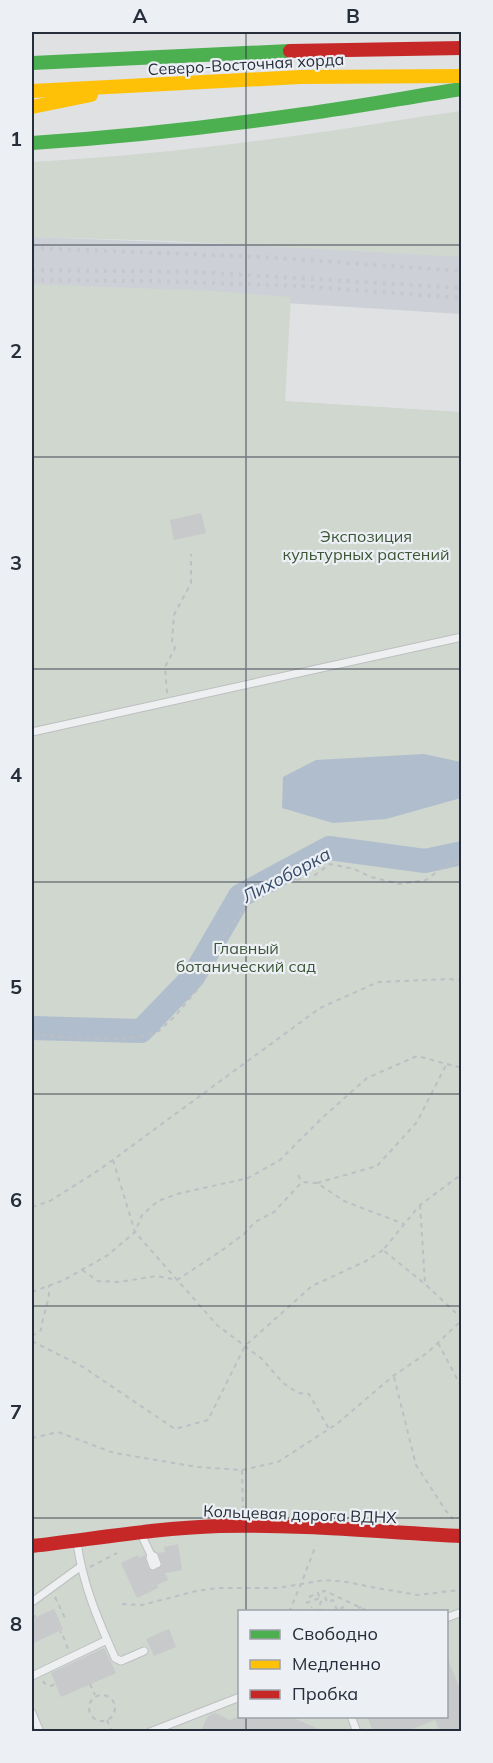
<svg xmlns="http://www.w3.org/2000/svg" width="493" height="1763" font-family="Mulish,sans-serif">
  <style>
    .built { fill: #cdd0d6 }
    .green { fill: #cfd7cf; fill-rule: evenodd }
    .water { fill: #afbdcd }
    .lines { fill: none; stroke-linecap: round; stroke-linejoin: round }
    .river { stroke: #afbdcd; stroke-width: 24 }
    .building { fill: #c7c9cb }
    .lane-casing { stroke: #bdbfc1; stroke-width: 9 }
    .path { stroke: #bdbfc4; stroke-width: 2; stroke-dasharray: 4.5 4.5; stroke-linecap: butt }
    .lane { stroke: #eeeff0; stroke-width: 7 }
    .fast { stroke: #4caf50; stroke-width: 14 }
    .slow { stroke: #ffc107; stroke-width: 14 }
    .jam { stroke: #c62828; stroke-width: 14 }
    .rail { stroke: #c7c8cb; stroke-width: 4; stroke-dasharray: 3 6; stroke-linecap: butt }
    .grid { fill: none; stroke: #272e3b; stroke-width: 1.5; stroke-opacity: 0.55 }
    .labels { text-anchor: middle; dominant-baseline: central; stroke-width: 4.5; stroke-linejoin: round; paint-order: stroke }
    .street-label { font-size: 16px; fill: #272e3b; stroke: #eceff3 }
    .park-label { font-size: 16px; fill: #3b5536; stroke: #eceff3 }
    .water-label { font-size: 18px; font-style: italic; fill: #354c6b; stroke: #eceff3 }
    .neatline { fill: none; stroke: #272e3b; stroke-width: 2 }
    .grid-label { font-size: 20px; text-anchor: middle; font-weight: bold; fill: #272e3b }
  </style>
  <rect width="100%" height="100%" fill="#dfe1e3"/>
  <path class="built" d="M32,237l248,9 181,10v58l-303,-19 -126,-1z"/>
  <g class="green">
    <path d="M461,111v146l-290,-16 -139,-4v-75c92,-5 185,-15 276,-28 51,-7 102,-16 153,-23z"/>
    <path d="M32,284l181,7 78,6 -6,104 176,11v1319l-429,1zM240,1612h206v104h-206z"/>
  </g>
  <path class="water" d="M424,754l37,8v36l-75,21 -53,4 -51,-15 1,-31 33,-17z"/>
  <g class="lines">
    <path class="river" d="M32,1028l109,3 52,-54 47,-81 89,-48 96,13 37,-8"/>
  </g>
  <g class="building">
    <path d="M201,513l5,20 -32,7 -4,-20z"/>
    <path d="M178,1544l4,26 -17,3 3,7 -11,5 1,3 -21,10 -16,-35 17,-8 1,3 6,-3 3,13 6,3 8,-6 -4,-12 7,-1 -1,-5z"/>
    <path d="M54,1609l9,20 -31,15v-25z"/>
    <path d="M169,1629l7,18 -22,9 -8,-17z"/>
    <path d="M104,1648l12,25 -55,24 -10,-24z"/>
    <path d="M447,1657l15,37v34l-10,3h-12l-5,-11 -28,11h-34l-6,-15h80z"/>
    <path d="M215,1713l15,7 9,-4h50l34,15h-122l7,-15z"/>
  </g>
  <g class="lines">
    <defs>
      <g id="lane">
        <path d="M32,732l430,-95"/>
        <path d="M142,1536l9,19"/>
        <path d="M77,1543c6,42 21,77 38,115l6,3 23,-10"/>
        <path d="M153,1566l-3,-8 1,-3 3,1 3,8"/>
        <path d="M32,1602l48,-35"/>
        <path d="M446,1618l16,-6"/>
        <path d="M32,1676l75,-36"/>
        <path d="M32,1713l8,19"/>
        <path d="M351,1716l6,16"/>
        <path d="M150,1732l90,-35"/>
      </g>
    </defs>
    <use href="#lane" class="lane-casing"/>
    <g class="path">
      <path d="M167,693l-2,-26 10,-19 -3,-6 2,-27 17,-32v-29"/>
      <path d="M32,1034l25,3 60,2 23,-2 19,-6 17,-16 21,-25 18,-28 11,-31 35,-42 54,-14 15,-11 24,5 17,8 29,7 26,-4 21,-16 15,-3"/>
      <path d="M113,1160l22,72 82,93 45,34 21,24 15,10 11,1 20,35"/>
      <path d="M298,1175l4,7"/>
      <path d="M317,1183l60,-17 40,-44 29,-57"/>
      <path d="M420,1205l5,78"/>
      <path d="M32,1207l18,-6 49,-31 221,-162 58,-26 72,-3 12,2"/>
      <path d="M82,1270l16,11 21,1 38,-6 20,4 44,-29 23,-17 11,-12 19,-10 28,-30 15,1 27,18 60,23"/>
      <path d="M32,1292l32,-12 44,-25 27,-23 7,-17 16,-14 19,-7 71,-16 32,-18 41,-41 46,-41 50,-22 45,12"/>
      <path d="M456,1313l-31,-29 -42,-34 37,-45 42,-31"/>
      <path d="M32,1336l9,-6c1,-13 10,-32 8,-45"/>
      <path d="M32,1341l51,26 92,62 33,-9 37,-74 67,-60 54,-25 17,-11"/>
      <path d="M438,1343l24,45"/>
      <path d="M394,1377l22,88 30,46 7,8"/>
      <path d="M32,1438l26,-6 56,21 83,14 45,3 36,-8 60,-39 55,-47 34,-23 35,-33"/>
      <path d="M242,1470l1,39"/>
      <path d="M90,1567l27,-14"/>
      <path d="M55,1597l10,21 -1,1"/>
      <path d="M309,1597l9,-4 3,9 -5,10"/>
      <path d="M306,1603l14,-5"/>
      <path d="M122,1604l20,1 54,-14 22,-3h60l46,-8 23,2 29,6 42,7 41,-5 3,2"/>
      <path d="M337,1610l-4,-10 -6,2 -4,-11h2l45,21"/>
      <path d="M318,1611l6,-2v3"/>
      <path d="M289,1612l12,-28 15,-39"/>
      <path d="M303,1612l9,-5"/>
      <path d="M332,1612l12,-5"/>
      <path d="M350,1612l11,-5"/>
      <path d="M32,1618l3,-2 -1,-4"/>
      <path d="M60,1631l1,2"/>
      <path d="M63,1636l5,13"/>
      <path d="M43,1681l1,2 7,3 4,-2"/>
      <path d="M90,1684l5,11"/>
      <circle cx="102" cy="1708" r="13"/>
      <path d="M107,1720l5,12"/>
    </g>
    <use href="#lane" class="lane"/>
    <g class="fast">
      <path d="M32,63l258,-12"/>
      <path d="M32,143c91,-6 182,-16 272,-29 53,-7 105,-17 158,-25"/>
    </g>
    <g class="slow">
      <path d="M32,91l268,-14 162,-1"/>
      <path d="M32,107l59,-12"/>
    </g>
    <g class="jam">
      <path d="M290,51l172,-3"/>
      <path d="M32,1546c62,-7 124,-18 187,-20 81,-2 162,6 243,10"/>
    </g>
    <g class="rail">
      <path d="M32,248l231,9 199,14"/>
      <path d="M32,270l165,2 265,16"/>
      <path d="M32,280l123,1 144,5 163,12"/>
    </g>
  </g>
  <path class="grid" d="M246,32v1580M32,245h430M32,457h430M32,669h430M32,882h430M32,1094h430M32,1306h430M32,1518h430M246,1716v16"/>
  <g class="labels">
    <g class="street-label">
      <text transform="translate(246 64) rotate(-3)">Северо-Восточная хорда</text>
      <text transform="translate(300 1514) rotate(2)">Кольцевая дорога ВДНХ</text>
    </g>
    <g class="park-label">
      <text x="366" y="536">Экспозиция<tspan x="366" dy="18">культурных растений</tspan></text>
      <text x="246" y="948">Главный<tspan x="246" dy="18">ботанический сад</tspan></text>
    </g>
    <g class="water-label">
      <text transform="translate(286 875) rotate(-28)">Лихоборка</text>
    </g>
  </g>
  <rect width="493" height="1763" fill="none" stroke="#eceff3" stroke-width="66"/>
  <rect x="238" y="1610" width="210" height="108" fill="#eceff3" stroke="#9da2a9" stroke-width="1.5"/>
  <rect x="250" y="1630" width="30" height="9" fill="#4caf50" stroke="#9da2a9" stroke-width="1.5"/>
  <text x="292" y="1640" font-size="18" fill="#272e3b">Свободно</text>
  <rect x="250" y="1660" width="30" height="9" fill="#ffc107" stroke="#9da2a9" stroke-width="1.5"/>
  <text x="292" y="1670" font-size="18" fill="#272e3b">Медленно</text>
  <rect x="250" y="1690" width="30" height="9" fill="#c62828" stroke="#9da2a9" stroke-width="1.5"/>
  <text x="292" y="1700" font-size="18" fill="#272e3b">Пробка</text>
  <rect x="33" y="33" width="427" height="1697" class="neatline"/>
  <g class="grid-label">
    <text x="140" y="23">A</text>
    <text x="353" y="23">B</text>
    <text x="16" y="146">1</text>
    <text x="16" y="358">2</text>
    <text x="16" y="570">3</text>
    <text x="16" y="782">4</text>
    <text x="16" y="994">5</text>
    <text x="16" y="1207">6</text>
    <text x="16" y="1419">7</text>
    <text x="16" y="1631">8</text>
  </g>
</svg>
